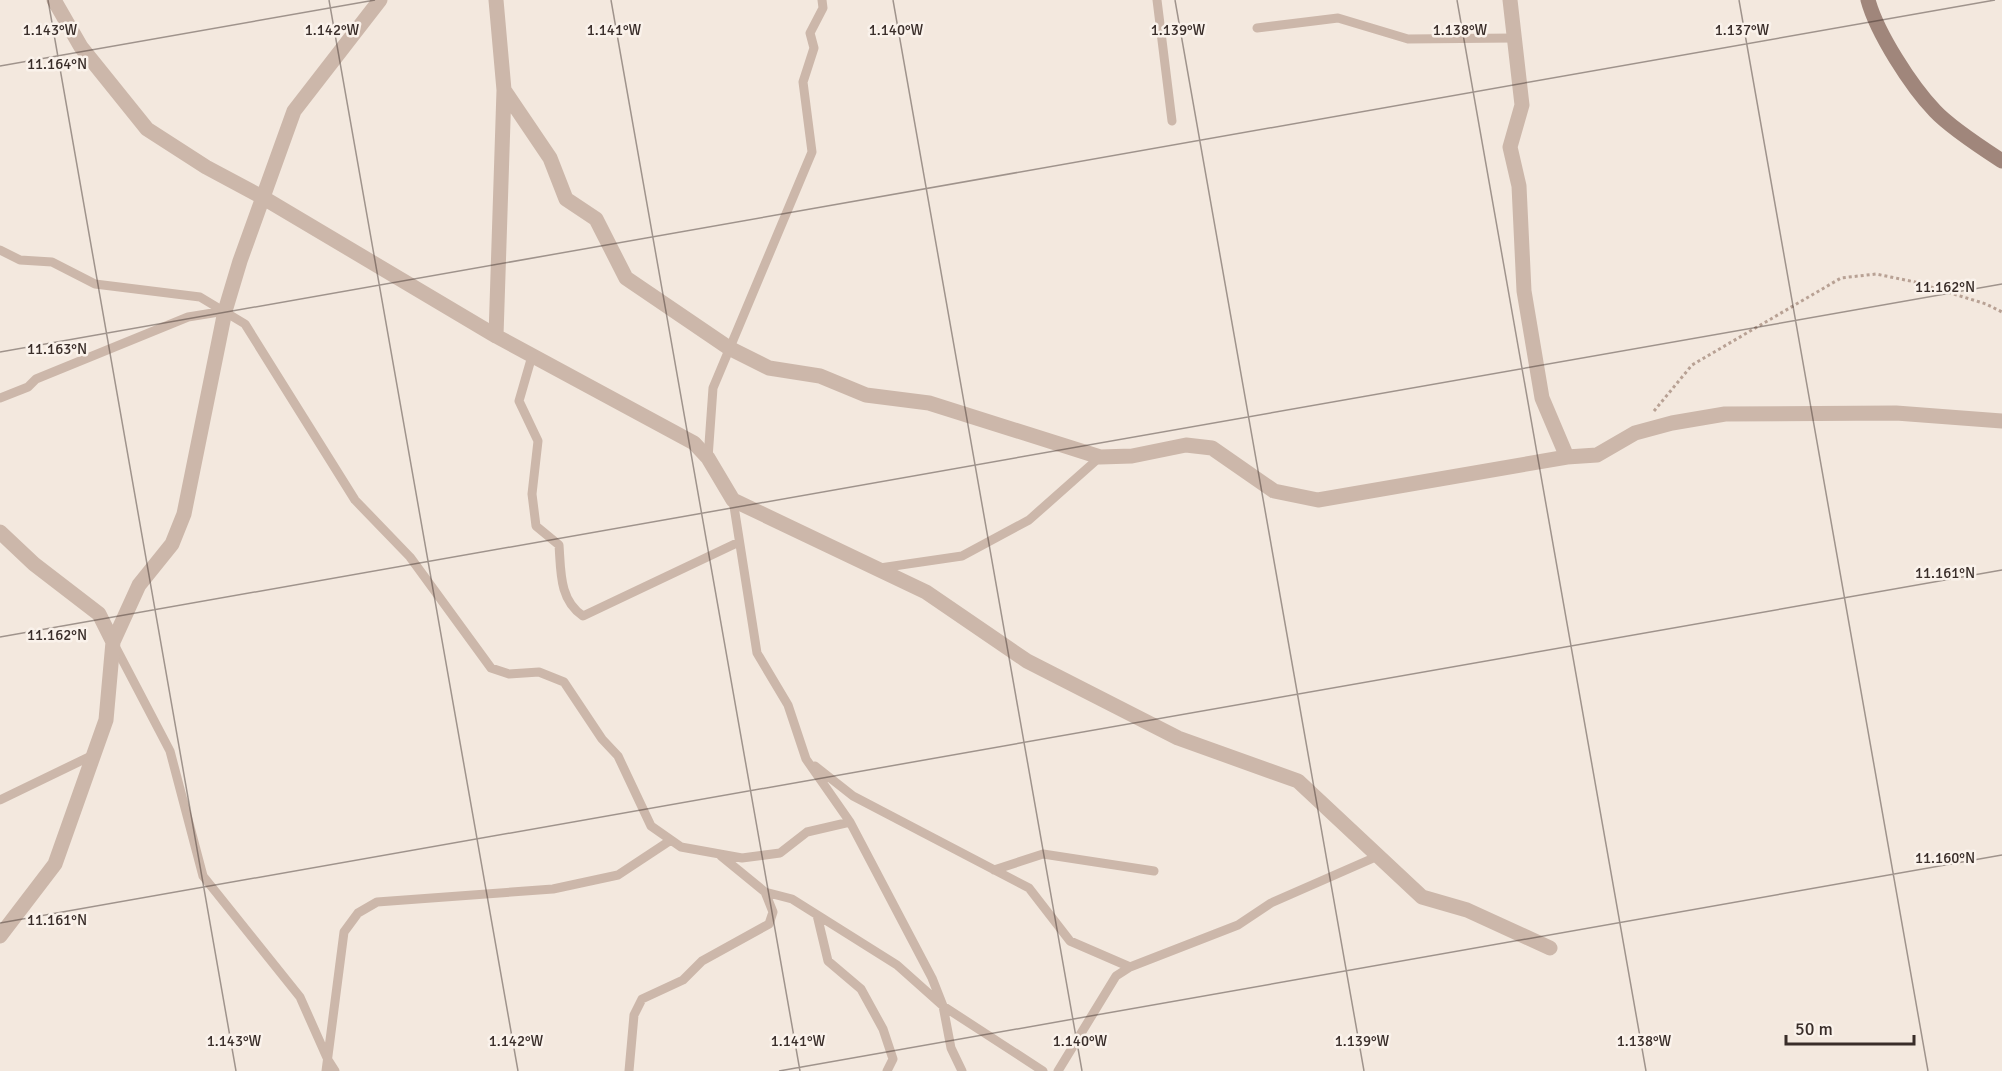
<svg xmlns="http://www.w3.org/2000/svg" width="2002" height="1071" font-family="Signika,sans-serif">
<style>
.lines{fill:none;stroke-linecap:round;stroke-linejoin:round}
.path{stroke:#b8a194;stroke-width:3;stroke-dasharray:3 3;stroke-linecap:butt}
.lane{stroke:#ccb7aa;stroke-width:9}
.street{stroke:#ccb7aa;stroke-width:15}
.secondary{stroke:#a0867b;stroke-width:15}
.ticks{fill:none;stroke:#392d29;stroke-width:1.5;stroke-opacity:0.45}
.ticks-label{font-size:15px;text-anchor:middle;fill:#392d29;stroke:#faf2eb;stroke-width:5;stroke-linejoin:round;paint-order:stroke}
</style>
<rect width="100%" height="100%" fill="#f3e8de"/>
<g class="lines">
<!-- path -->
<path class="path" d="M1654 411 1692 365 1841 278 1876 274 1915 282 1986 304 2002 312"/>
<!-- lane -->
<path class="lane" d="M1157 0 1172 121
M1257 28 1338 18 1408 39 1514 38
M0 250 20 260 52 262 95 284 200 297 245 324 355 500 410 557 491 668 509 674 539 672 564 682 602 739 618 756 651 826 681 847 742 858 780 853 807 832 850 822
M532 356 519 401 538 441 532 494 536 526 559 545C561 571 559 600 583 616L739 542
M0 398 28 387 36 379 188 317 225 311
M708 458 713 388 812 152 803 82 814 48 810 33 823 8 822 0
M733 500 757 653 788 705 806 759 850 822 932 978 943 1006 951 1048 962 1071
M880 568 962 556 1029 520 1100 457
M114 644 170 751 203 876 300 997 328 1060 335 1071
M815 766 853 796 1029 888 1070 941 1130 967
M0 800 93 755
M721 856 765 892 792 899 897 965 943 1006 1043 1071
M994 870 1043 854 1154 871
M817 915 828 961 861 989 883 1029 893 1059 887 1071
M326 1071 344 932 358 913 377 902 553 889 618 875 671 840
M629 1071 634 1015 642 999 683 980 702 961 769 924 773 912 765 892
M1058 1071 1116 976 1130 967 1238 925 1271 903 1378 856"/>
<!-- street -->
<path class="street" d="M54 0 81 47 147 129 206 167 262 197 496 336 694 443 708 458 733 500 926 592 1027 661 1178 738 1298 781 1422 897 1467 910 1550 948
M1510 0 1522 105 1510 147 1519 186 1524 291 1542 398 1567 457
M504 90 550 158 566 199 596 219 626 278 729 348 769 368 820 376 866 395 929 403 1100 457 1132 456 1186 445 1212 448 1274 491 1318 500 1567 457 1597 455 1635 433 1672 423 1725 414 1896 413 2002 421
M496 336 504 90 496 0
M0 532 34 564 99 614 113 642
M0 936 55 864 106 720 113 642 139 585 172 544 184 514 225 311 240 261 294 111 380 0"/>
<!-- secondary -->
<path class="secondary" d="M1868 0C1877 33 1911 86 1935 111 1951 128 1982 148 2002 161"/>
</g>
<!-- ticks -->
<path class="ticks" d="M48 0 236 1071M329 0 518 1071M611 0 800 1071M893 0 1082 1071M1175 0 1364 1071M1457 0 1646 1071M1739 0 1928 1071M0 66 375 0M0 352 1995 0M0 637 2002 284M0 923 2002 570M779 1071 2002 855"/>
<g class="ticks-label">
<text x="50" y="35">1.143°W</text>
<text x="332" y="35">1.142°W</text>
<text x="614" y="35">1.141°W</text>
<text x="896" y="35">1.140°W</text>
<text x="1178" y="35">1.139°W</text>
<text x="1460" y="35">1.138°W</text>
<text x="1742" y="35">1.137°W</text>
<text x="57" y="69">11.164°N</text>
<text x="1945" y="292">11.162°N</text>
<text x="57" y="354">11.163°N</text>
<text x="1945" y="578">11.161°N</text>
<text x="57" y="640">11.162°N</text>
<text x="1945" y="863">11.160°N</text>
<text x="57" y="925">11.161°N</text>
<text x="234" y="1046">1.143°W</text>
<text x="516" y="1046">1.142°W</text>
<text x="798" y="1046">1.141°W</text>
<text x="1080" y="1046">1.140°W</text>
<text x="1362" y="1046">1.139°W</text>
<text x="1644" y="1046">1.138°W</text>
</g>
<!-- scale -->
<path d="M1786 1035v9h128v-9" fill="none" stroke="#392d29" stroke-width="3"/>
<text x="1795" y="1035" font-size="18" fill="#392d29" stroke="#faf2eb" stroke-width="4.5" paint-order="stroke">50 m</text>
</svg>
